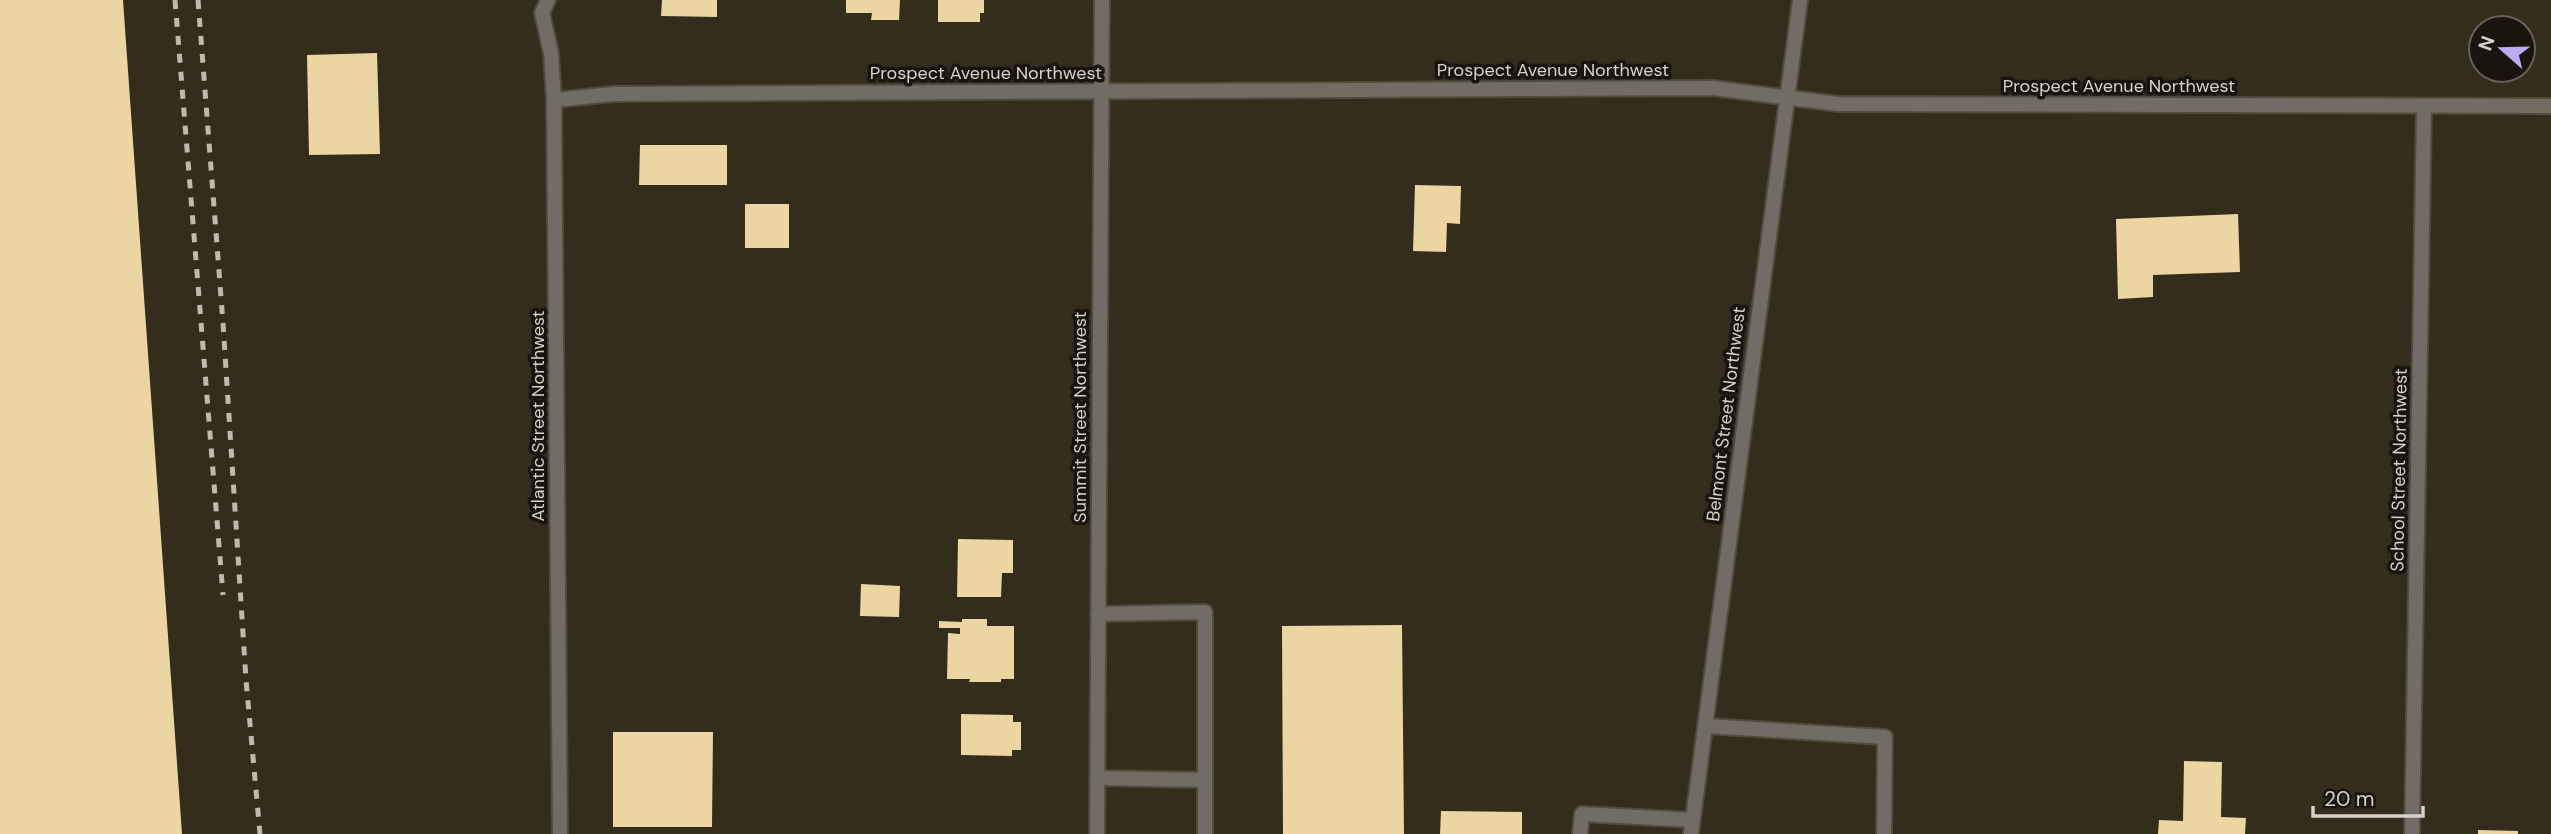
<svg xmlns="http://www.w3.org/2000/svg" width="2551" height="834" font-family="'DM Sans',sans-serif">
<style>
.building{fill:#ebd5a2}
.lines{fill:none;stroke-linecap:round;stroke-linejoin:round}
.service-casing{stroke:#514b3b;stroke-width:18}
.minor-casing{stroke:#514b3b;stroke-width:18}
.service{stroke:#706d65;stroke-width:14}
.minor{stroke:#706d65;stroke-width:14}
.rail{stroke:#bfb9ae;stroke-width:5;stroke-dasharray:9 9;stroke-linecap:butt}
.labels{text-anchor:middle;dominant-baseline:central;stroke-width:7;stroke-linejoin:round;paint-order:stroke}
.street-label{font-size:18px;fill:#d7d2c8;stroke:#18150e}
</style>
<rect width="100%" height="100%" fill="#342d1c"/>
<!-- building -->
<path class="building" d="M0 0H123L182 834H0Z
M662 0H717V17L661 16Z
M846 0H900L899 20H871L872 13H846Z
M938 0H984V13H980V22H938Z
M377 53 380 154 309 155 307 55Z
M640 145H727V185H639Z
M1415 185 1461 186 1460 224 1447 223 1446 252 1413 251Z
M745 204H789V248H745Z
M2238 214 2240 272 2153 275V297L2118 299 2116 219Z
M958 539 1013 540V573H1002L1001 597H957Z
M861 584 900 586 899 617 860 616Z
M962 619H987V626H1014V679H1001V682H969L970 679H947L948 633 960 634V628H939V621L962 622Z
M1402 625 1404 834H1283L1282 626Z
M961 714 1013 715V722H1021V750H1012V756L961 755Z
M613 732H713L712 827H613Z
M2184 761 2222 762 2221 817 2246 818 2245 834H2158L2159 820 2183 821Z
M1441 811 1522 812V834H1440Z
M2478 830 2518 831V834H2478Z"/>
<g class="lines">
<defs>
<path id="service" d="M1098 614 1205 612V834
M1705 726 1885 737 1884 834
M1097 778 1205 780
M1580 834 1582 814 1693 820"/>
<path id="minor" d="M548 0 542 13 551 53 554 100 560 834
M554 100 614 94 1713 88 1838 104 2551 106
M1097 834 1102 0
M1691 834 1800 0
M2412 834 2424 106"/>
</defs>
<!-- service casing -->
<use href="#service" class="service-casing"/>
<!-- minor casing -->
<use href="#minor" class="minor-casing"/>
<!-- service -->
<use href="#service" class="service"/>
<!-- minor -->
<use href="#minor" class="minor"/>
<!-- rail -->
<path class="rail" d="M175 0 223 595
M198 0 223 323 246 680 260 834"/>
</g>
<g class="labels">
<!-- street labels -->
<g class="street-label">
<text x="1553" y="70">Prospect Avenue Northwest</text>
<text x="986" y="73">Prospect Avenue Northwest</text>
<text x="2119" y="86">Prospect Avenue Northwest</text>
<text transform="translate(1726 414) rotate(-83)">Belmont Street Northwest</text>
<text transform="translate(538 416) rotate(-90)">Atlantic Street Northwest</text>
<text transform="translate(1080 417) rotate(-90)">Summit Street Northwest</text>
<text transform="translate(2399 470) rotate(-89)">School Street Northwest</text>
</g>
</g>
<!-- north arrow -->
<g transform="translate(2502 49) rotate(290)"><circle r="33" fill="#18150e" stroke="#646158" stroke-width="2"/>
<path d="M0-5L12 26L0 18L-12 26Z" fill="#bea9f4"/>
<text y="-10" font-size="19" font-weight="bold" text-anchor="middle" fill="#d7d2c8">N</text>
</g>
<!-- scale -->
<path d="M2313 806v10h110v-10" fill="none" stroke="#d7d2c8" stroke-width="3.5"/>
<text x="2324" y="806" font-size="21" fill="#d7d2c8" stroke="#18150e" stroke-width="5" paint-order="stroke">20 m</text>
</svg>
